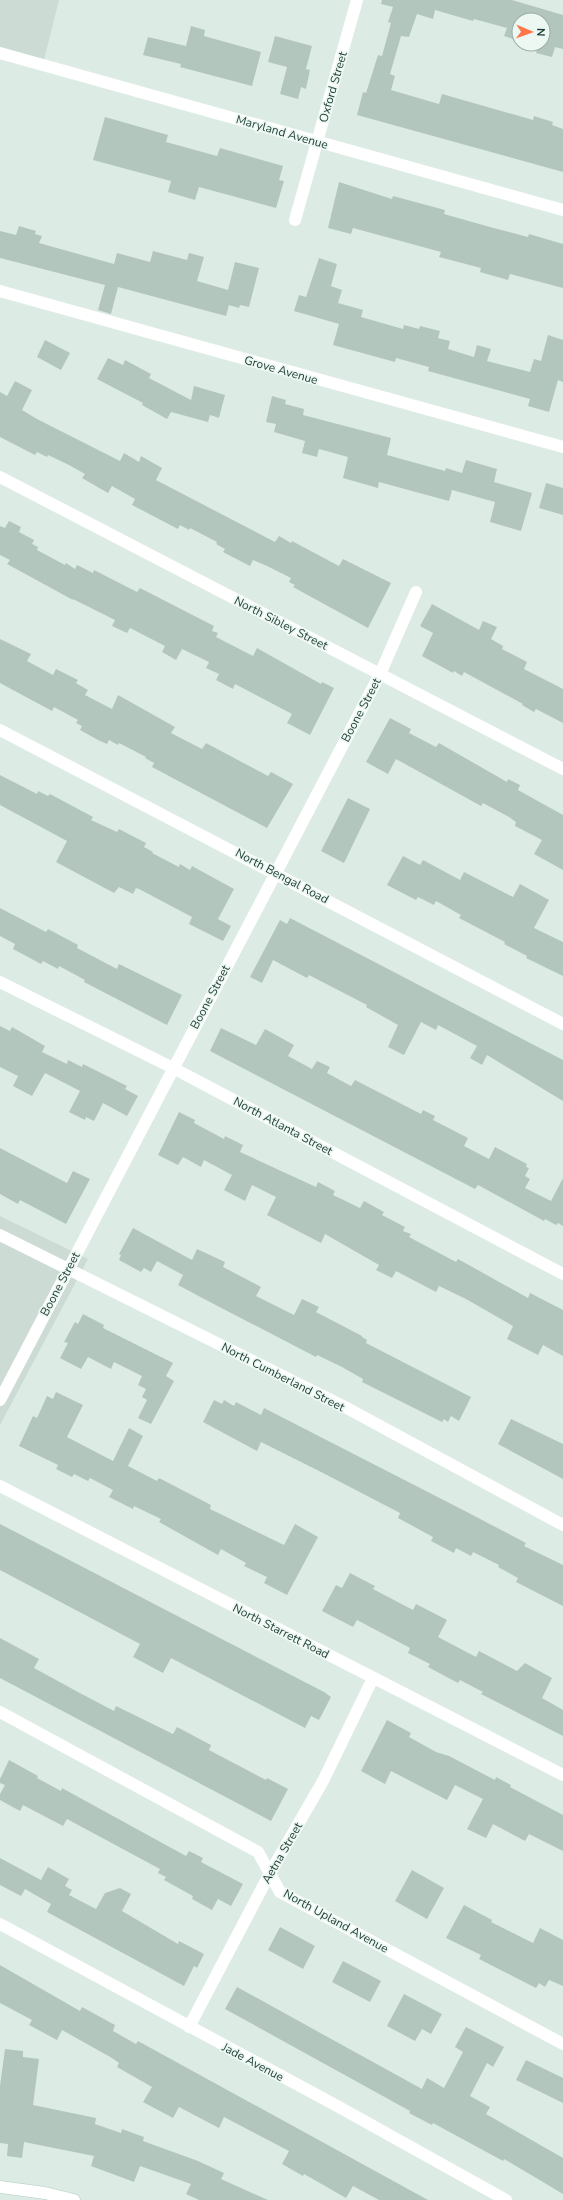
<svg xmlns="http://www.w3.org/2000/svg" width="563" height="2200" font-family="'Nunito Sans',sans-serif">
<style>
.built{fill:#ccdbd4}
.building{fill:#b3c6be}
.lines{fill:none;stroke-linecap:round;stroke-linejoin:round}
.secondary-casing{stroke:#afccc2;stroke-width:13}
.street{stroke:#fff;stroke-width:12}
.secondary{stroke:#fff;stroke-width:12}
.labels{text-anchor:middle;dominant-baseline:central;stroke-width:3.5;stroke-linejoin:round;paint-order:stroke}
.street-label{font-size:12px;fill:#1d3d35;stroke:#eef8f3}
</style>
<rect width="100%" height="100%" fill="#ddebe5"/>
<!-- built -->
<path class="built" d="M0 0H59L42 68 0 56Z
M0 1216 88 1259 0 1425Z"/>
<!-- building -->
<path class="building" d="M382 0H512L563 15V49L555 47 552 57 536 53 538 46 529 44H543V20H519V41L504 36 507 28 474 19 473 21 435 10 433 19 417 14 409 37 401 36 390 74 395 76 391 90 439 104 442 94 533 120 534 116 553 122 552 125 563 129V172L357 115 363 92 366 93 378 55 382 56 391 23 388 22 393 7 381 4Z
M191 26 205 30 204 36 261 52 252 86 180 67 181 64 143 55 148 37 186 46Z
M275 36 312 46 306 69 310 70 306 89 301 87 298 99 280 94 287 67 268 62Z
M105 117 168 135 166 142 217 156 220 148 283 166 279 180 284 181 276 208 199 187 195 200 168 192 171 181 93 160Z
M339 182 392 199 393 196 445 210 444 214 490 227 528 237 529 234 563 244V288L510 274 508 280 480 272 481 268 439 257 441 252 353 228 351 234 328 228Z
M19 226 36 231 35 234 42 236 39 243 114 264 117 253 150 262 153 251 187 260 189 253 204 257 197 281 228 290 235 262 259 268 249 307 240 305 239 308 229 305 226 316 118 287 111 314 98 310 105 285 0 258V231L16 235Z
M319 258 337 264 331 286 342 290 338 303 363 310 361 317 403 329 404 325 419 329 420 326 440 331 438 338 450 341 448 349 474 357 477 345 491 349 487 361 530 372 534 359 541 361 548 335 563 340V382L558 380 549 412 528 406 530 399 428 371 429 367 396 358 395 362 333 345 339 324 294 311 299 295 306 297Z
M45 340 70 353 61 370 37 357Z
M108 358 123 365 125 360 151 374 149 378 191 400 194 386 225 395 219 418 210 415 208 422 171 412 167 419 142 405 143 403 97 379Z
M15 381 32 390 22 410 37 419 120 461 124 453 139 462 141 456 162 468 156 480 275 542 279 536 291 543 292 541 339 566 343 559 391 583 368 628 293 587 295 585 289 582 291 578 267 566 253 560 250 566 223 552 225 549 216 544 217 542 190 528 189 530 180 525 178 529 132 505 135 499 112 486 108 493 82 478 85 474 69 465 48 455 47 457 37 452 35 455 0 437V392L7 396Z
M272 396 286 400 285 404 304 409 303 415 391 438 387 455 445 471 446 468 462 473 466 460 497 469 494 482 532 493 521 531 490 522 495 502 452 490 449 501 379 482 378 488 343 478 348 457 319 449 317 457 302 453 305 441 274 432 276 424 266 422Z
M546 483 563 488V515L539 508Z
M9 521 21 527 19 532 34 540 32 544 38 547 37 550 65 565 66 563 75 569 77 565 93 573 94 570 137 592 140 588 214 626 212 631 218 633 216 637 253 656 257 648 321 684 322 682 334 688 310 735 287 723 292 714 235 684 233 689 216 680 219 674 206 668 209 662 182 649 176 660 162 652 165 646 130 628 127 633 112 626 115 620 73 599V600L7 564 10 560 0 555V526L5 528Z
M432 604 479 630 483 621 497 627 491 639 503 646 502 649 527 662 524 669 563 689V723L536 709 534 712 522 705 523 704 464 672 462 676 454 671 453 673 422 656 433 633 420 626Z
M0 639 31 654 27 661 53 675 56 669 78 680 76 683 88 690 85 695 112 709 118 695 175 727 171 733 202 749 206 743 268 776 271 772 293 784 267 828 152 767 154 763 145 758 146 757 119 743 118 745 109 740 107 744 98 740 80 730 82 726 76 723 78 720 54 707 52 711 0 683Z
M390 718 411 729 409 733 436 747 439 743 507 782 508 779 520 785 518 790 563 815V870L534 854 542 840 515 826 516 822 509 817 483 803 481 806 396 759 388 774 366 762Z
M0 775 37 794 38 791 48 796 50 794 93 817 91 820 117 832 119 829 146 843 144 847 153 852 152 853 179 867 180 864 190 870 192 866 234 889 218 919 231 926 223 941 189 924 192 917 139 889 136 888 133 894 119 887 114 893 56 862 67 841 0 805Z
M348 798 370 809 344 863 321 851Z
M403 856 420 865 423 860 460 880 464 872 513 897 520 884 549 900 534 928 563 942V976L526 958 527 956 504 944 505 942 459 918 461 915 436 901 434 905 418 897 416 900 387 885Z
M0 908 46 932 48 929 78 945 77 948 117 969 119 964 182 995 167 1025 84 982 85 980 59 966 58 969 43 961 41 964 13 949 15 944 0 936Z
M290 918 563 1060V1101L487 1055 482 1065 470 1058 477 1046 438 1025 436 1030 421 1022 404 1055 388 1047 398 1025 366 1007 367 1005 309 975 307 978 273 960 262 983 250 977 280 920 287 924Z
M0 1026 10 1031 12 1027 26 1035 45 1046 42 1052 67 1064 68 1060 82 1067 83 1064 127 1086 125 1089 138 1096 127 1116 103 1103 94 1121 86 1117 85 1120 69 1112 80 1091 45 1073 32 1096 13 1086 18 1076 0 1067Z
M221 1028 256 1045 265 1029 294 1045 288 1056 312 1069 317 1061 330 1067 327 1073 351 1086 355 1080 421 1114 423 1110 435 1116 433 1120 468 1138 464 1146 489 1159 495 1147 527 1164 526 1167 529 1168 525 1176 530 1179 525 1188 551 1201 563 1178V1226L558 1223 556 1225 545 1219 544 1221 478 1185 475 1189 210 1051Z
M179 1112 195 1120 194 1123 224 1139 225 1136 243 1145 240 1152 316 1187 318 1182 335 1191 333 1195 360 1208 364 1201 384 1212 382 1215 405 1227 403 1231 411 1234 409 1237 456 1262 458 1259 528 1298 530 1293 563 1310V1356L543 1345 538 1355 507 1339 513 1326 466 1299 439 1286 436 1292 396 1271 392 1278 376 1270 379 1265 325 1234 321 1243 267 1215 276 1197 252 1185 245 1201 224 1190 232 1175 204 1160 201 1167 183 1157 178 1165 158 1155Z
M0 1148 67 1183 73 1171 90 1179 66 1224 20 1200 18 1204 0 1194Z
M133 1228 192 1260 197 1249 225 1262 223 1267 261 1287 256 1296 294 1315 302 1299 319 1307 316 1312 362 1336V1337L367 1340 366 1343 471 1397 459 1421 451 1416 448 1422 444 1419 442 1422 362 1382 363 1379 342 1367 317 1355 316 1357 208 1301 178 1285 183 1275 157 1261 151 1272 144 1268 141 1272 119 1260 121 1255 119 1254Z
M83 1314 104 1325 103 1328 173 1363 166 1376 174 1381 151 1424 138 1418 147 1400 142 1397 146 1389 138 1385 142 1376 114 1362 111 1369 88 1357 81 1369 60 1358 68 1343 64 1342 75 1322 78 1324Z
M56 1392 83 1405 67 1437 113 1461 129 1428 143 1436 128 1466 157 1481 159 1478 211 1505 210 1509 284 1545 295 1524 318 1537 287 1595 264 1583 267 1577 244 1566 246 1563 221 1549 218 1555 159 1522 161 1519 134 1506 133 1509 109 1497 113 1490 90 1478 88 1481 74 1474 72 1477 56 1469 58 1465 19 1446 33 1416 37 1418 47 1396 53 1399Z
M214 1400 222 1404 224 1400 234 1406 236 1402 261 1415 264 1408 463 1510 526 1543 524 1546 563 1565V1606L516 1582 518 1578 498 1567 499 1565 473 1552 471 1556 456 1548 454 1553 431 1541 433 1537 398 1518 400 1513 323 1473 261 1442 257 1451 203 1422Z
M511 1419 563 1444V1479L498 1444Z
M0 1524 324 1692 331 1697 319 1720 311 1716 305 1728 171 1658 163 1673 133 1657 140 1644 0 1570Z
M350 1573 375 1586 373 1589 413 1610 416 1604 447 1620 438 1637 476 1657 479 1651 517 1671 525 1663 552 1678 542 1698 563 1710V1736L481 1694 483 1692 460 1680 458 1683 428 1667 430 1664 408 1653 410 1648 357 1620 353 1627 322 1611 336 1585 342 1588Z
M0 1638 39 1659 34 1668 78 1692 114 1711 116 1706 173 1734 177 1727 211 1745 209 1750 266 1780 267 1778 288 1789 271 1821 0 1678Z
M387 1720 411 1733 409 1737 436 1752 449 1756 495 1780 496 1777 511 1785 510 1787 563 1815V1851L529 1834 525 1841 493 1824 486 1838 467 1829 483 1799 455 1785 447 1800 391 1771 385 1784 361 1771Z
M9 1760 38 1776 37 1778 61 1791 62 1788 186 1856 189 1851 203 1858 201 1862 243 1884 231 1906 218 1899 212 1910 192 1899 193 1896 164 1880 166 1877 158 1873 160 1869 67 1819 63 1826 23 1805 20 1811 0 1800V1794L5 1785 0 1783V1779Z
M0 1858 41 1880 48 1867 69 1879 65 1886 72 1890 69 1895 96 1909 105 1893 120 1888 131 1894 122 1911 178 1944 179 1941 204 1954 197 1968 194 1966 184 1986 47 1912 51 1904 25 1889 21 1896 0 1885Z
M412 1870 444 1888 427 1919 395 1901Z
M464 1905 492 1920 491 1922 533 1943 540 1928 563 1940V1986L549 1980 545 1987 539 1983 536 1988 479 1959 481 1955 446 1938Z
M280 1927 315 1946 303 1969 268 1950Z
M343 1961 381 1981 370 2002 332 1982Z
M0 1965 80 2011 82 2007 115 2025 113 2031 136 2044 138 2041 428 2200H379L353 2186 346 2198 304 2174 303 2176 282 2164 289 2151 224 2117 219 2128 179 2107 173 2118 143 2102 152 2087 117 2067 119 2063 112 2058 62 2030 57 2040 29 2025 32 2020 0 2003Z
M237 1987 422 2089 427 2078 444 2088 463 2052 455 2047 466 2027 504 2047 493 2067 487 2063 470 2096 490 2107 486 2114 563 2158V2194L504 2159 503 2161 433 2123 432 2125 409 2113 410 2111 225 2009Z
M404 1994 442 2014 431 2034 422 2029 415 2041 387 2026Z
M5 2049 23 2051V2057L39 2059 33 2105 96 2118 95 2124 121 2133 122 2129 144 2137 143 2141 198 2161 224 2173 221 2179 268 2200H199L186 2194 191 2184 140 2166 134 2182 91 2166 94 2156 24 2142 22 2158 7 2156 8 2144 0 2143V2086Z
M526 2060 563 2078V2103L516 2080Z"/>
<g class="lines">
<defs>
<path id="secondary" d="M0 2187 45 2193 74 2200"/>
</defs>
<!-- secondary casing -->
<use href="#secondary" class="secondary-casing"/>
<!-- street -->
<path class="street" d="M0 53 563 210
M295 220 357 0
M0 291 563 447
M0 477 563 769
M0 730 563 1024
M0 982 173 1068 563 1274
M0 1235 345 1407 563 1525
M0 1400 380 674 416 592
M0 1486 563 1775
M0 1712 258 1852 280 1892 563 2044
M0 1924 339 2107 506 2200
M189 2027 270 1873 323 1781 373 1678"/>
<!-- secondary -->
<use href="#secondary" class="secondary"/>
</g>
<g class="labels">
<!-- street labels -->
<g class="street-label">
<text transform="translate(333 87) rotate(-74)">Oxford Street</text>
<text transform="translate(282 132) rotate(16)">Maryland Avenue</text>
<text transform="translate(281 370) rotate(16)">Grove Avenue</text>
<text transform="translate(281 623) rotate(27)">North Sibley Street</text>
<text transform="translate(361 710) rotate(-62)">Boone Street</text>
<text transform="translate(282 876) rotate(28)">North Bengal Road</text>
<text transform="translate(210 997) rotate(-62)">Boone Street</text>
<text transform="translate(283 1126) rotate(28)">North Atlanta Street</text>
<text transform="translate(60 1284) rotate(-62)">Boone Street</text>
<text transform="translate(283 1377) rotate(27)">North Cumberland Street</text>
<text transform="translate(281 1631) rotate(27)">North Starrett Road</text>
<text transform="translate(282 1853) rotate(-60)">Aetna Street</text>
<text transform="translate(336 1921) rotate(29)">North Upland Avenue</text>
<text transform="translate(253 2062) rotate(28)">Jade Avenue</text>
</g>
</g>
<!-- north arrow -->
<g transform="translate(531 32) rotate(92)"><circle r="19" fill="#eef8f3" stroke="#9aada7"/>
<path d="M0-3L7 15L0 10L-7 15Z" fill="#ff7748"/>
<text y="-6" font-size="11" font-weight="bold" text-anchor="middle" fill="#1d3d35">N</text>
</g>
</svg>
